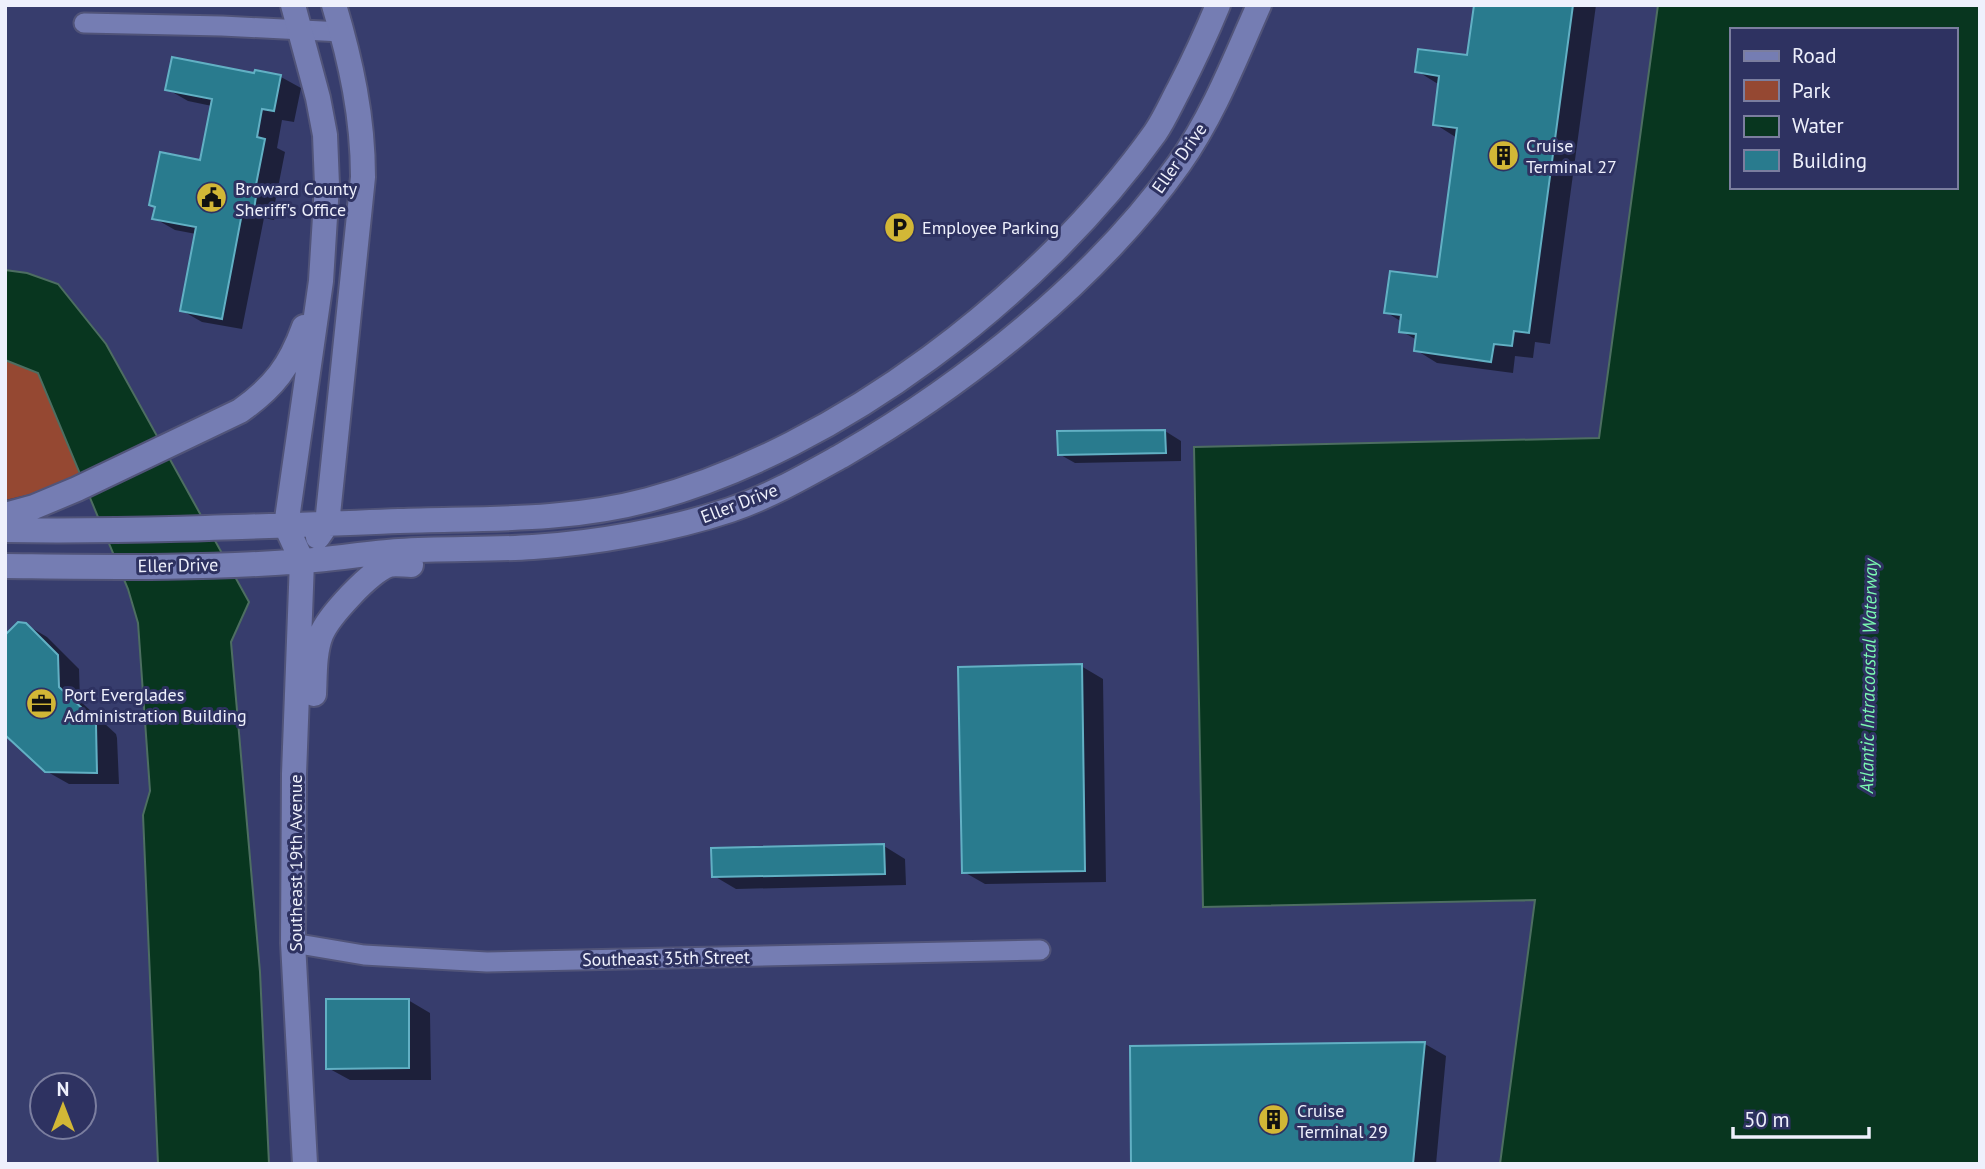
<svg xmlns="http://www.w3.org/2000/svg" width="1985" height="1169" font-family="'PT Sans',sans-serif">
<style>
.green{fill:#954832}
.water{fill:#08361f;stroke:#4d6e61;stroke-width:2;fill-rule:evenodd}
.shadow{fill:#0007}
.building{fill:#297b8e;stroke:#62b0c4;stroke-width:2}
.lines{fill:none;stroke-linecap:round;stroke-linejoin:round}
.minor-casing{stroke:#515479;stroke-width:23}
.tertiary-casing{stroke:#515479;stroke-width:28}
.minor{stroke:#757db3;stroke-width:19}
.tertiary{stroke:#757db3;stroke-width:24}
.labels{text-anchor:middle;dominant-baseline:central;stroke-width:6;stroke-linejoin:round;paint-order:stroke}
.poi-label{font-size:18px;fill:#eef0fc;stroke:#2e3261;text-anchor:start}
.street-label{font-size:18px;fill:#eef0fc;stroke:#2e3261}
.water-label{font-size:19px;font-style:italic;fill:#7bf9b2;stroke:#2e3261}
</style>
<rect width="100%" height="100%" fill="#373d6d"/>
<!-- green -->
<path class="green" d="M5 360 38 373 81 474 39 492 5 500Z"/>
<!-- water -->
<path class="water" d="M1658 5H1980V1164H1500L1535 900 1203 907 1194 447 1599 438ZM1731 30H1955V187H1731Z
M5 270 27 273 58 284 106 344 249 602 231 642 260 972 269 1164H158L143 815 150 791 138 623 128 589 38 373 5 360Z"/>
<!-- shadow -->
<path class="shadow" d="M1476 5H1596L1550 344 1535 342 1533 358 1515 356 1513 373 1437 363 1416 350 1417 340 1401 331 1402 322 1386 312 1438 279 1457 138 1435 124 1438 84 1417 71 1469 57Z
M255 75 281 77 301 88 294 122 282 120 277 148 285 152 274 208 276 209 274 220 264 218 242 329 202 322 181 310 196 234 175 230 154 218 201 162 212 106 188 101 167 89Z
M1165 431 1181 441V461L1075 463 1059 454Z
M25 624 47 637 79 669 80 701 116 734 117 738 119 784H69L46 771Z
M1081 666 1103 679 1106 882 985 884 964 872Z
M884 846 905 859 906 885 736 889 714 876Z
M408 1000 430 1013 431 1080H350L328 1068Z
M1425 1044 1446 1056 1436 1164H1133Z"/>
<!-- building -->
<path class="building" d="M1474 5H1573L1529 333 1514 331 1512 346 1494 344 1491 362 1414 351 1416 334 1399 332 1401 315 1384 313 1390 271 1437 277 1457 128 1433 125 1439 76 1415 72 1418 49 1467 55Z
M172 57 254 73 255 70 281 75 274 111 262 109 257 137 265 139 254 195 256 196 254 210 243 208 222 319 180 311 196 227 152 219 155 207 149 205 160 152 200 160 212 99 165 90Z
M1165 430 1166 453 1058 455 1057 431Z
M18 622 26 623 58 655 59 687 94 719 96 725 97 773 45 772 5 735V635Z
M1082 664 1085 871 962 873 958 667Z
M884 844 885 874 712 877 711 848Z
M326 999H409V1068L326 1069Z
M1425 1042 1413 1164H1131L1130 1046Z"/>
<g class="lines">
<defs>
<path id="minor" d="M84 23 222 26 342 32
M293 943 364 955 487 962 1040 950"/>
<path id="tertiary" d="M293 5 318 98 325 135 327 185 321 281 286 526 302 561 294 774 293 943 305 1164
M5 515 34 507 77 489 240 411C274 387 290 366 304 327
M5 530C136 532 268 526 399 521 482 518 566 522 648 500 839 449 1041 293 1155 133 1164 120 1171 104 1179 89 1193 62 1206 34 1218 5
M318 537 327 524 363 177C363 117 351 62 334 5
M5 566C104 567 204 569 303 561 335 559 367 553 399 551 443 548 488 550 533 547 595 543 670 530 730 510 769 497 807 475 843 455 965 384 1097 280 1179 164 1213 116 1235 59 1259 5
M314 694C315 675 314 653 321 635 328 617 371 570 389 565 395 563 405 565 411 565"/>
</defs>
<!-- minor casing -->
<use href="#minor" class="minor-casing"/>
<!-- tertiary casing -->
<use href="#tertiary" class="tertiary-casing"/>
<!-- minor -->
<use href="#minor" class="minor"/>
<!-- tertiary -->
<use href="#tertiary" class="tertiary"/>
</g>
<!-- icons -->
<defs>
<symbol id="building-disc" viewBox="-11 -11 22 22"><circle r="9.5" fill="#d2b736" stroke="#2e3261"/><path d="M-4-6H4V6H1V3H-1V6H-4ZM-2.5-4.3h1.7v1.8h-1.7ZM.8-4.3h1.7v1.8H.8ZM-2.5-1h1.7V.8h-1.7ZM.8-1h1.7V.8H.8Z" fill="#111"/></symbol>
<symbol id="civic-disc" viewBox="-11 -11 22 22"><circle r="9.5" fill="#d2b736" stroke="#2e3261"/><path d="M-.6-6.5H3V-4.5H.6V-3L4-1V1h2V6H-6V1h2V-1L-.6-3ZM-1.2 2.5V6h2.4V2.5Z" fill="#111"/></symbol>
<symbol id="parking-disc" viewBox="-11 -11 22 22"><circle r="9.5" fill="#d2b736" stroke="#2e3261"/><path d="M-3.5-5.5H1a3.5 3.5 0 0 1 0 7H-1V5.5H-3.5ZM-1-3.4V-.6H.8a1.4 1.4 0 0 0 0-2.8Z" fill="#111"/></symbol>
<symbol id="office-disc" viewBox="-11 -11 22 22"><circle r="9.5" fill="#d2b736" stroke="#2e3261"/><path d="M-6-3h4V-5.5h4V-3h4V5H-6ZM-1-4.5V-3h2v-1.5ZM-6 0V1H6V0Z" fill="#111"/></symbol>
</defs>
<g fill-rule="evenodd">
<use href="#building-disc" x="1486" y="138" width="35" height="35"/>
<use href="#civic-disc" x="194" y="180" width="35" height="35"/>
<use href="#parking-disc" x="882" y="210" width="35" height="35"/>
<use href="#office-disc" x="24" y="686" width="35" height="35"/>
<use href="#building-disc" x="1256" y="1102" width="35" height="35"/>
</g>
<g class="labels">
<!-- poi labels -->
<g class="poi-label">
<text x="1526" y="145">Cruise<tspan x="1526" dy="21">Terminal 27</tspan></text>
<text x="235" y="188">Broward County<tspan x="235" dy="21">Sheriff's Office</tspan></text>
<text x="922" y="227">Employee Parking</text>
<text x="64" y="694">Port Everglades<tspan x="64" dy="21">Administration Building</tspan></text>
<text x="1297" y="1110">Cruise<tspan x="1297" dy="21">Terminal 29</tspan></text>
</g>
<!-- street labels -->
<g class="street-label">
<text transform="translate(1179 158) rotate(-55)">Eller Drive</text>
<text transform="translate(739 503) rotate(-21)">Eller Drive</text>
<text transform="translate(178 565) rotate(-1)">Eller Drive</text>
<text transform="translate(295 863) rotate(-90)">Southeast 19th Avenue</text>
<text transform="translate(666 958) rotate(-1)">Southeast 35th Street</text>
</g>
<!-- water labels -->
<g class="water-label">
<text transform="translate(1868 676) rotate(-89)">Atlantic Intracoastal Waterway</text>
</g>
</g>
<!-- border -->
<rect width="1985" height="1169" fill="none" stroke="#eef0fc" stroke-width="14"/>
<!-- legend -->
<rect x="1730" y="28" width="228" height="161" fill="#2e3261" stroke="#7b7e9f" stroke-width="2"/>
<rect x="1744" y="51" width="35" height="10" fill="#757db3" stroke="#7b7e9f" stroke-width="2"/>
<text x="1792" y="63" font-size="21" fill="#eef0fc">Road</text>
<rect x="1744" y="80" width="35" height="21" fill="#954832" stroke="#7b7e9f" stroke-width="2"/>
<text x="1792" y="98" font-size="21" fill="#eef0fc">Park</text>
<rect x="1744" y="116" width="35" height="21" fill="#08361f" stroke="#7b7e9f" stroke-width="2"/>
<text x="1792" y="133" font-size="21" fill="#eef0fc">Water</text>
<rect x="1744" y="150" width="35" height="21" fill="#297b8e" stroke="#7b7e9f" stroke-width="2"/>
<text x="1792" y="168" font-size="21" fill="#eef0fc">Building</text>
<!-- north arrow -->
<g transform="translate(63 1106)"><circle r="33" fill="#2e3261" stroke="#7b7e9f" stroke-width="2"/>
<path d="M0-5L12 26L0 18L-12 26Z" fill="#d2b736"/>
<text y="-10" font-size="19" font-weight="bold" text-anchor="middle" fill="#eef0fc">N</text>
</g>
<!-- scale -->
<path d="M1733 1127v10h136v-10" fill="none" stroke="#eef0fc" stroke-width="3.5"/>
<text x="1744" y="1127" font-size="21" fill="#eef0fc" stroke="#2e3261" stroke-width="5" paint-order="stroke">50 m</text>
</svg>
